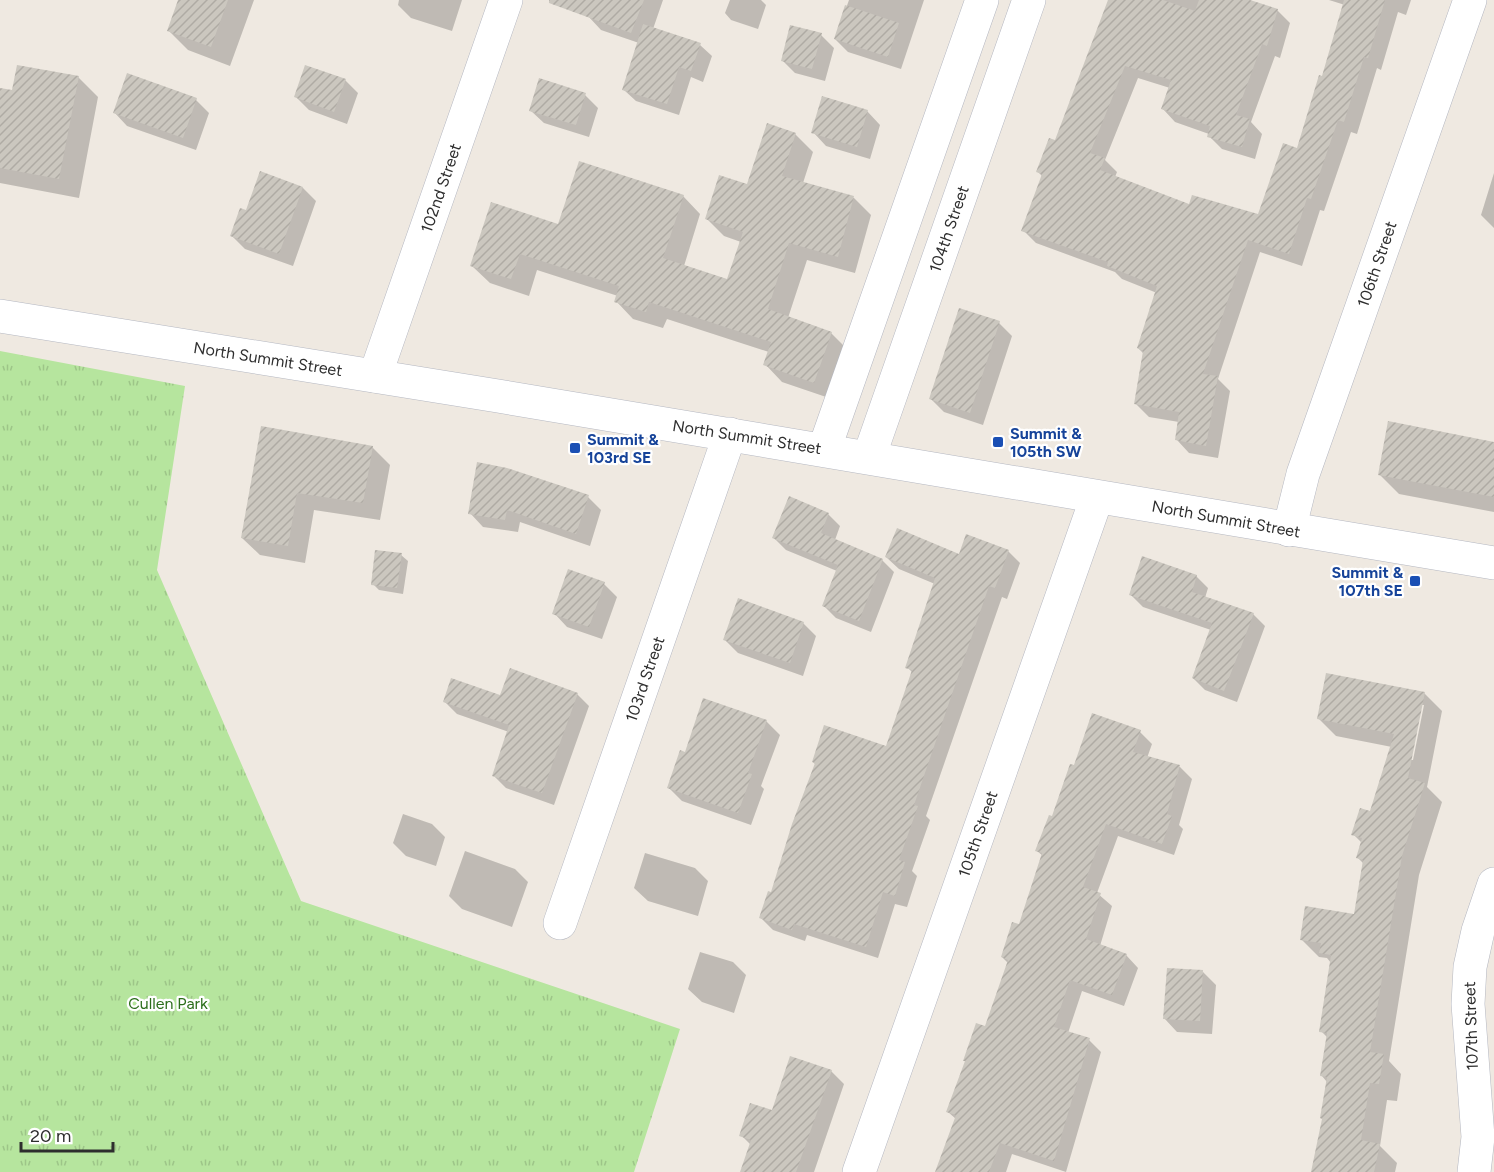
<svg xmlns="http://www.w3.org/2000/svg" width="1494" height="1172" font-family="Figtree,sans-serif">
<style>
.park{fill:url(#park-tufts)}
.shadow{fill:#0003;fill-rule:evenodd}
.building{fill:url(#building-hatch)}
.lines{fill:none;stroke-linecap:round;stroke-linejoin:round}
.minor-casing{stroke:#b4b7c1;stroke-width:34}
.secondary-casing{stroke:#b4b7c1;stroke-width:34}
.minor{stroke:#fff;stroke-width:33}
.secondary{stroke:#fff;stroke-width:33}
.transit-dot{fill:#1a4fb4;stroke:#fff;stroke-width:2}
.labels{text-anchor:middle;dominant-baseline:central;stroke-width:4.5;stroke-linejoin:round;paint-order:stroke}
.street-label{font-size:16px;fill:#2e2e2e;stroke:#fff}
.transit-label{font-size:16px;font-weight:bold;fill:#164399;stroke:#fff;text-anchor:start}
.park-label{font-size:16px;fill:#2c6e1b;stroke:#fff}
</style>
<defs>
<pattern id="park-tufts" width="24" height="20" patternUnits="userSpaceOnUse" patternTransform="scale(1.5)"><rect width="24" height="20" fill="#b6e59e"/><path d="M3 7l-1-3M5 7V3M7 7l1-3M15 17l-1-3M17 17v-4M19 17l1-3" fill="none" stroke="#9dc588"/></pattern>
<pattern id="building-hatch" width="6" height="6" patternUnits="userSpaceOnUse" patternTransform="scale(1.5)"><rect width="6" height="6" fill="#cbc7bf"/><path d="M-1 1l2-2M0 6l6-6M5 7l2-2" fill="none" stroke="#afaba4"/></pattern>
</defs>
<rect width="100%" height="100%" fill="#efe9e1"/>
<!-- park -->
<path class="park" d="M0 351 185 386 157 570 301 901 680 1029 634 1172H0Z"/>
<!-- shadow -->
<path class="shadow" d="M180 0H254L230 66 188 50 169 31Z
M399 0H462L452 31 411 18 398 5Z
M594 0H663L653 29 700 45 712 56 703 82 691 77 679 115 636 101 624 90 639 43 601 30 588 16Z
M730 0H761L766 5 758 29 731 20 725 13Z
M849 0H924L901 69 848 52 835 39Z
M1109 0H1245L1277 10 1290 23 1280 58 1275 56 1251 122 1262 134 1255 159 1222 149 1209 136V134L1175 122 1163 109 1170 88 1138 78 1105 160 1117 172 1115 177 1190 206 1259 216 1298 150 1323 78 1345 5 1329 0H1411L1406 15 1398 12 1381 70 1377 68 1357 134 1351 132 1324 211 1320 210 1302 266 1260 252 1218 379 1230 391 1218 458 1189 453 1177 440 1179 422 1149 417 1136 404 1144 354 1138 348 1157 293 1122 279 1115 272 1036 243 1023 230 1042 176 1038 172 1056 142Z
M821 35 834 48 825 81 795 73 782 60Z
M78 77 98 97 79 198 0 183V90L13 92Z
M345 80 358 93 347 124 309 110 296 97Z
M585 95 598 108 589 137 544 123 530 110Z
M196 100 209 113 196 150 127 126 114 112Z
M867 111 880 125 870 159 826 146 813 132Z
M795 134 813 152 803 183 854 198 871 215 855 273 807 260 788 318 831 333 849 351 832 399 782 382 765 364 769 352 667 319 663 328 633 319 616 301 618 296 537 270 529 296 490 283 472 266 559 225 683 196 700 214 684 266 728 280 741 242 724 236 707 219 748 186Z
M261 173 303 188 316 201 293 266 245 249 232 236 247 212Z
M1494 173V228L1481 215Z
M999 323 1012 336 983 425 944 412 931 399Z
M262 428 372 447 390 465 380 520 314 510 305 563 260 555 242 538Z
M1494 444V512L1399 494 1379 474Z
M588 497 601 510 590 546 520 522 518 532 483 527 470 513Z
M828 514 840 526 835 540 882 560 894 572 871 632 836 618 824 606 837 571 786 550 774 538Z
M1008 551 1020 563 1007 599 1002 597 926 816 930 820 912 871 917 876 907 907 895 904 878 958 807 935 805 941 773 930 761 918 772 894 816 765 813 762 887 748 913 673 907 667 935 584 899 569 886 557 960 556Z
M401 555 408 561 403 594 379 590 373 584Z
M1196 576 1208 588 1205 598 1253 614 1265 626 1237 702 1205 690 1193 678 1211 630 1143 607 1131 595Z
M604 584 617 597 602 639 567 627 554 613Z
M803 623 816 636 803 676 738 653 725 640Z
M1424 693 1442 711 1427 787 1442 802 1419 875 1389 1061 1401 1074 1397 1101 1387 1100 1380 1146 1397 1163 1395 1172H1312L1324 1120 1327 1082 1322 1076 1328 1038 1321 1031 1331 963 1327 958 1319 957 1301 939 1355 916 1364 864 1358 858 1362 843 1353 834 1371 813 1392 747 1336 736 1318 718ZM1421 705H1424L1413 760H1410Z
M577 694 589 706 554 805 506 788 494 776 509 732 457 714 445 702Z
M766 721 780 735 761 786 764 789 751 825 682 801 669 788 686 753Z
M1140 732 1152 744 1147 758 1180 767 1192 779 1179 825 1183 829 1174 855 1118 836 1097 893 1112 906 1100 946 1126 955 1138 968 1124 1006 1082 991 1068 1033 1089 1040 1101 1052 1066 1172 1012 1154 1006 1172H937L956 1119 948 1112 986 1028 1008 963 1002 957 1020 926 1043 856 1037 851 1075 767Z
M403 814 432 824 445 837 436 866 406 856 393 843Z
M465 851 515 869 528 882 512 927 462 909 449 896Z
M645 853 695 868 708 881 698 916 648 901 634 888Z
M700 952 733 962 746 975 734 1013 702 1002 688 989Z
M1203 972 1216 985 1212 1034 1177 1032 1164 1018Z
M831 1071 844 1084 814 1172H741L751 1145 741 1135Z"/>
<!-- building -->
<path class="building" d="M178 0H228L211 47 167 31Z
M549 0H644L631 33 549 3Z
M1108 0H1163L1195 11 1199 0H1250L1278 9 1267 46 1262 44 1236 115 1250 119 1242 147 1207 137 1210 126 1161 109 1171 80 1125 66 1090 153 1105 158 1100 170 1189 204 1192 195 1258 214 1283 143 1297 148 1319 75 1322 76 1344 0H1385L1368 58 1364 57 1344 122 1338 120 1311 199 1307 198 1289 254 1248 240 1203 374 1218 376 1206 446 1175 440 1179 412 1134 404 1143 351 1137 348 1157 286 1107 266 1108 262 1021 231 1042 174 1036 172 1049 138 1055 140Z
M845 5 899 23 888 57 834 39Z
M643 24 701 43 691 71 679 67 667 104 622 90Z
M790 25 822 33 812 69 781 61Z
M17 65 79 76 59 179 0 168V88L12 90Z
M305 65 346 79 334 112 294 97Z
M127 73 197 98 183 138 113 113Z
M539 78 586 93 576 125 529 111Z
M822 96 868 110 857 147 811 133Z
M767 123 796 133 782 176 854 196 838 257 789 243 768 309 832 332 814 383 763 365 771 342 649 302 646 312 614 302 619 286 520 254 511 279 470 266 491 202 558 224 579 161 684 195 663 258 727 279 743 232 705 219 719 175 747 184Z
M260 171 303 187 279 254 230 236 240 208 246 210Z
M959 308 1000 321 970 413 929 399Z
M1388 421 1494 442V497L1378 475Z
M261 426 373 446 363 503 297 493 288 546 241 538Z
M477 462 507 468 589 495 576 534 507 510 505 520 468 514Z
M789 496 829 513 821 533 883 559 859 621 822 606 838 565 772 538Z
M897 528 959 554 966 534 1009 550 995 588 989 586 914 805 918 806 899 860 905 862 895 896 883 892 866 947 794 924 792 930 759 918 768 891 771 892 792 824 815 763 812 762 824 725 886 746 912 670 905 668 935 578 885 557Z
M375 550 402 553 397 588 371 585Z
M1142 556 1197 575 1192 592 1254 613 1224 691 1192 678 1212 623 1129 595Z
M568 569 605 582 589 627 552 614Z
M738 598 804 622 790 663 723 640Z
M510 668 578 693 542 793 492 776 509 725 443 702 451 678 500 695Z
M1326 673 1425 692 1408 778 1425 783 1402 856 1370 1052 1384 1054 1379 1084 1370 1083 1361 1140 1380 1144 1374 1172H1311L1322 1119 1320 1118 1327 1077 1320 1076 1327 1033 1319 1032 1331 955 1319 953 1321 943 1300 940 1305 906 1354 914 1363 860 1356 858 1362 838 1351 835 1360 808 1370 811 1394 734 1317 719Z
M703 698 767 720 748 773 752 774 738 813 667 788 680 750 685 752Z
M1092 713 1141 730 1133 752 1180 765 1167 814 1172 816 1162 844 1106 824 1083 887 1101 893 1086 939 1127 954 1112 995 1070 980 1054 1027 1090 1038 1054 1161 1000 1143 989 1172H935L956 1115 946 1112 965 1061H963L976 1023 985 1026 1008 960 1001 957 1012 922 1019 924 1042 853 1035 851 1049 815 1052 816 1070 764 1074 765Z
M1167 968 1203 970 1200 1021 1163 1019Z
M790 1056 832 1070 796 1172H740L751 1140 739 1136 750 1103 772 1110Z"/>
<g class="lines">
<defs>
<path id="minor" d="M375 376 506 0
M824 450 982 0
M869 457 1029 0
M1289 530 1303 474 1470 0
M560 923 730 434
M859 1172 1097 497
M1474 1172 1478 1137 1468 1004 1470 967 1478 931 1494 884"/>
<path id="secondary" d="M0 316 498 396 1494 563"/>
</defs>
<!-- minor casing -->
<use href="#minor" class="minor-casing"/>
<!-- secondary casing -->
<use href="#secondary" class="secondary-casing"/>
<!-- minor -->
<use href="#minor" class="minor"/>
<!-- secondary -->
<use href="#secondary" class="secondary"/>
</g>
<!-- markers -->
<g class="transit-dot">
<rect x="992" y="436" width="12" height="12" rx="3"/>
<rect x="569" y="442" width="12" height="12" rx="3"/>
<rect x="1409" y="575" width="12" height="12" rx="3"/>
</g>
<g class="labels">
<!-- street labels -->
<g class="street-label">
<text transform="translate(441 188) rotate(-71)">102nd Street</text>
<text transform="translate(949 229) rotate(-71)">104th Street</text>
<text transform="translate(1377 264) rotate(-71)">106th Street</text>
<text transform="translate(268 359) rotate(9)">North Summit Street</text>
<text transform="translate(747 437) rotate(9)">North Summit Street</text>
<text transform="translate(1226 519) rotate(10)">North Summit Street</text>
<text transform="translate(645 679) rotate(-71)">103rd Street</text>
<text transform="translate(978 834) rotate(-71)">105th Street</text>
<text transform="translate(1471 1026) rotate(-92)">107th Street</text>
</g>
<!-- transit labels -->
<g class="transit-label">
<text x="1010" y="433">Summit &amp;<tspan x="1010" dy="18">105th SW</tspan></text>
<text x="587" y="439">Summit &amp;<tspan x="587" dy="18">103rd SE</tspan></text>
<text x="1403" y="572" text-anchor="end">Summit &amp;<tspan x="1403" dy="18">107th SE</tspan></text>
</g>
<!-- park labels -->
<g class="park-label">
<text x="168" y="1003">Cullen Park</text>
</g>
</g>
<!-- scale -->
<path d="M21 1142v9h92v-9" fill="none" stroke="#2e2e2e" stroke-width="3"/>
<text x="30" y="1142" font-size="18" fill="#2e2e2e" stroke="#ffffff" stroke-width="4.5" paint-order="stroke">20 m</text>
</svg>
